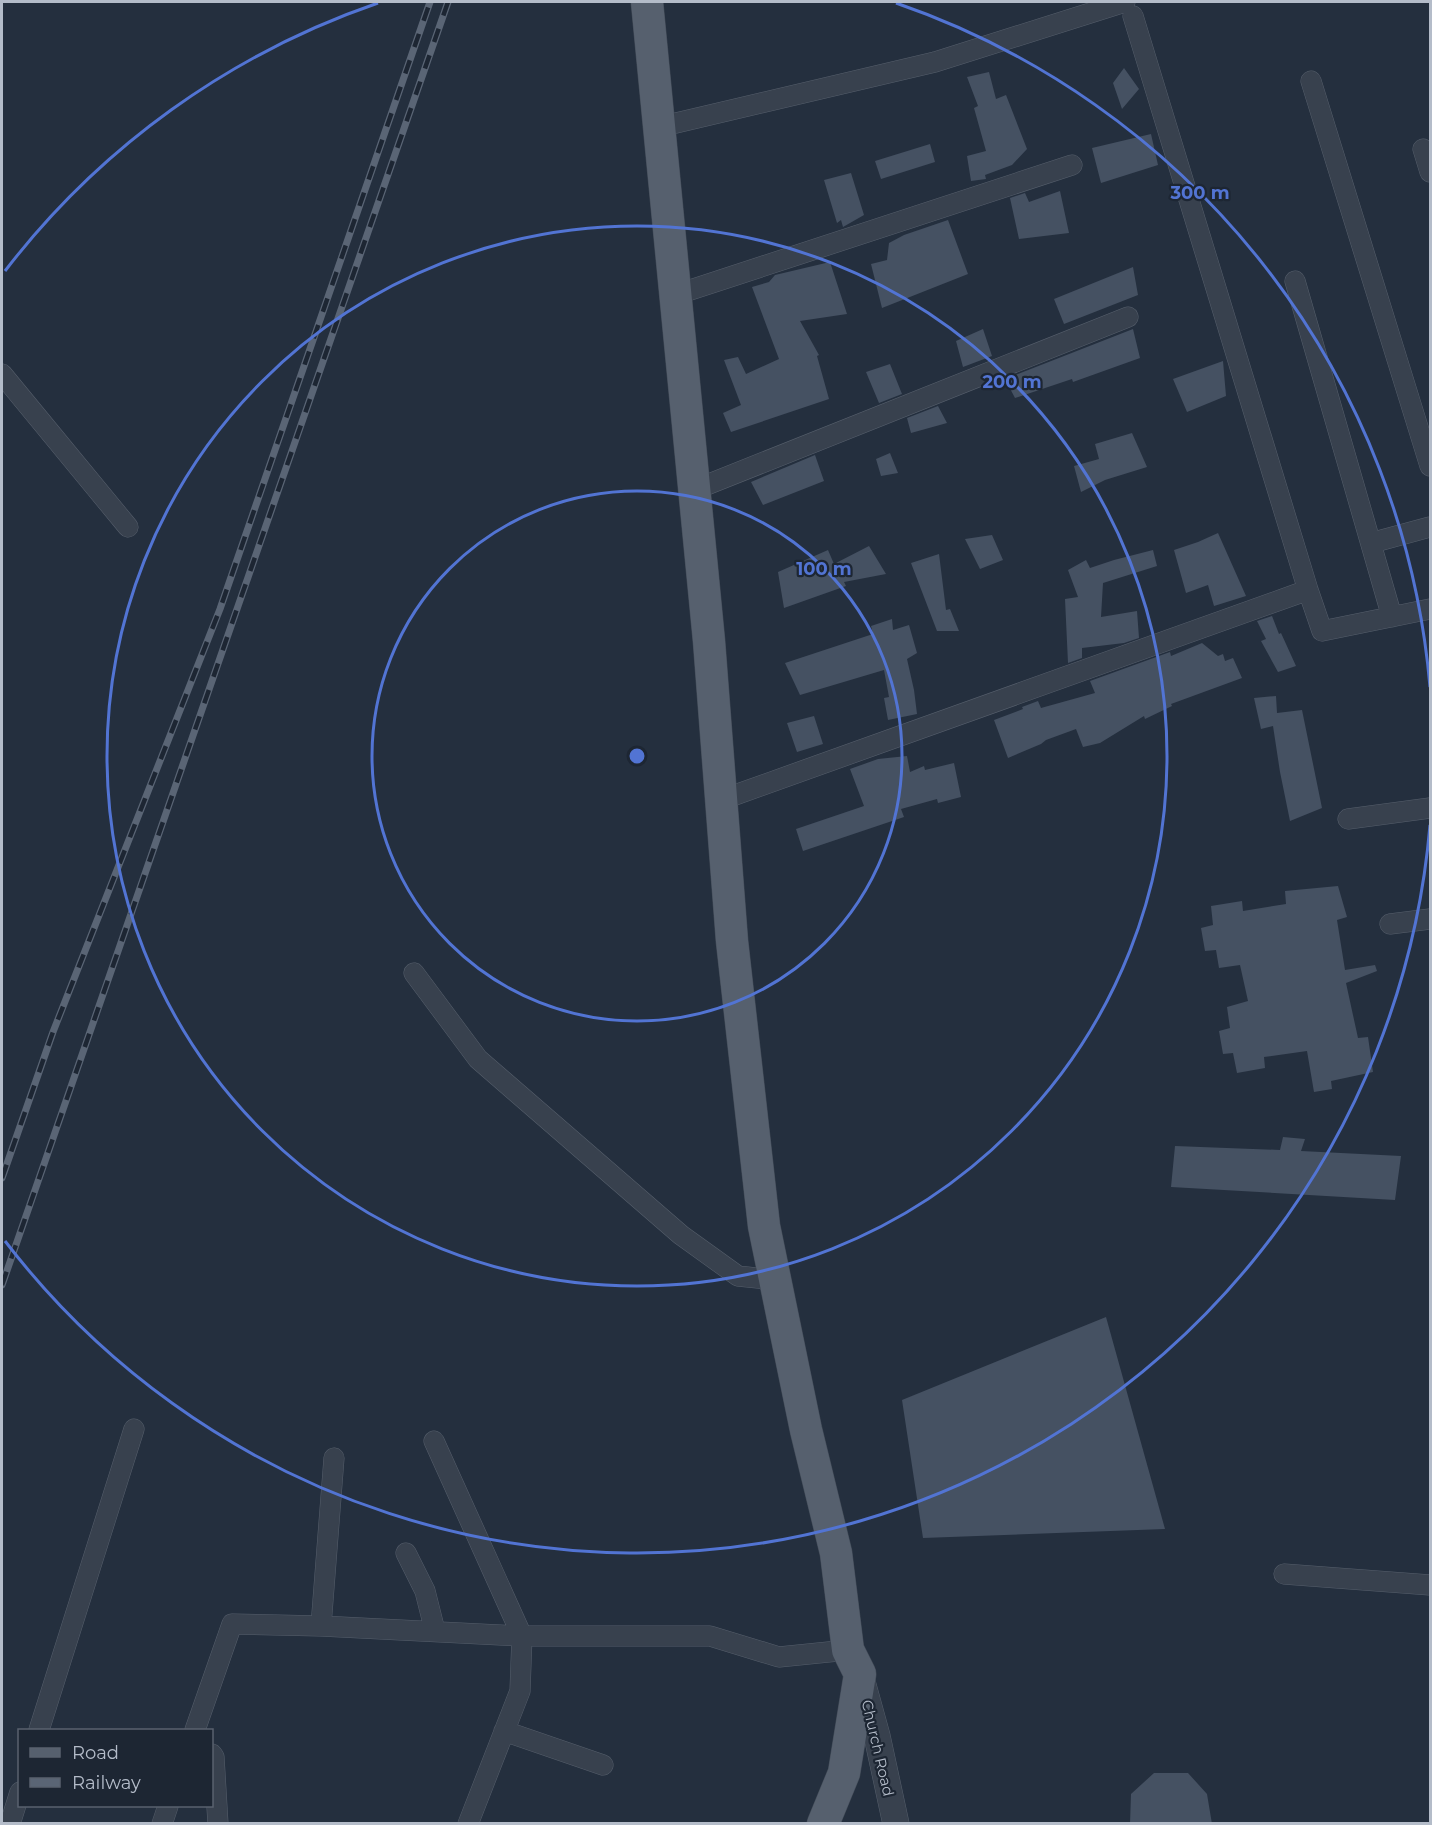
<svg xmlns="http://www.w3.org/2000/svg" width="1432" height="1825" font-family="Montserrat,sans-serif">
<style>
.building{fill:#455162}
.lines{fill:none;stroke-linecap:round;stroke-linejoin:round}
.minor-casing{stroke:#565f6c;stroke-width:21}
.tertiary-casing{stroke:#565f6c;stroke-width:27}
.primary-casing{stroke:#414a57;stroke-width:33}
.minor{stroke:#38414e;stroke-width:20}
.tertiary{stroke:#38414e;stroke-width:26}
.primary{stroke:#56606e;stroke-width:32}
.rail-casing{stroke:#5a6575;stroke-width:7}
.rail{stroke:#1d2633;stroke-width:4.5;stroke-dasharray:14;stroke-linecap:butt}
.ring{fill:none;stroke:#5274d3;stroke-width:3}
.labels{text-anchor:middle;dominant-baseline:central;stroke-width:4.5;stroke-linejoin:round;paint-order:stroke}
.street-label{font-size:15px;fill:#b4bcc9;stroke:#1d2633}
.centre{fill:#5274d3;stroke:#1d2633;stroke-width:3}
.ring-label{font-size:18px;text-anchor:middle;font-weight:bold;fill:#5274d3;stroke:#1d2633;stroke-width:4.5;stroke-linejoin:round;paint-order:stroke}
</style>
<rect width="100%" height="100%" fill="#242f3e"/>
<!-- building -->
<path class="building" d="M1124 68 1139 89 1122 109 1113 83Z
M989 72 996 99 1006 95 1027 149 1012 165 985 175 986 179 971 181 967 156 986 151 974 108 978 106 967 77Z
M1151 134 1158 165 1101 183 1092 148Z
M930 144 935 162 881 179 875 161Z
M851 173 864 215 843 227 841 220 837 223 824 180Z
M1060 191 1069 233 1019 239 1010 198 1025 193 1029 202Z
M948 220 968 274 882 308 871 264 887 260 889 243 904 235Z
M830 262 847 314 800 321 819 355 817 356 829 399 731 432 723 413 741 405 724 360 738 357 746 374 779 359 752 287 769 282 775 275Z
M1133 267 1138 295 1064 324 1054 299Z
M983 329 992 356 963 367 956 341Z
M1133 329 1140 358 1073 382 1072 379 1015 398 1005 379Z
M1223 361 1226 396 1187 412 1173 379Z
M890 364 902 394 879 403 866 372Z
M938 406 947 423 911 433 907 418Z
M1132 433 1147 467 1105 480 1081 492 1074 466 1099 459 1095 444Z
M890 453 898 473 881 476 876 459Z
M815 455 824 481 763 505 751 482Z
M1218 533 1246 596 1214 606 1208 585 1186 593 1174 550 1198 542Z
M992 535 1003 560 980 569 965 539Z
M869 546 886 574 844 582 846 586 784 608 778 572 828 550 834 564Z
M1153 550 1157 566 1103 583 1101 617 1137 611 1139 638 1124 643 1082 648V658L1068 663 1065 599 1078 597 1068 570 1086 560 1090 568 1114 560Z
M939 554 946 610 950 609 959 631H937L911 563Z
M1272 616 1279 634 1281 633 1296 666 1278 672 1261 641 1266 639 1257 621Z
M892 619 893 630 909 625 917 653 907 659 914 690 917 714 888 720 884 698 889 697 884 670 800 695 785 663 873 634 871 626Z
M1202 643 1218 656 1223 654 1225 661 1233 658 1242 678 1171 704 1172 706 1145 719 1144 716 1100 743 1083 747 1076 729 1046 740 1041 744 1008 758 994 720 1023 709 1022 707 1038 701 1041 708 1095 693 1090 681 1170 652 1171 656Z
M1276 696 1277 713 1302 710 1322 808 1290 821 1280 772 1273 726 1261 729 1254 698Z
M814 716 823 744 797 752 787 723Z
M907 756 910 772 924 766 925 770 954 763 961 797 938 803 937 799 901 809 904 817 803 851 796 829 864 806 850 769 878 759Z
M1338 886 1347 917 1337 920 1345 970 1375 965 1377 971 1346 983 1358 1038 1368 1037 1373 1072 1331 1081 1332 1089 1314 1092 1307 1051 1264 1057 1265 1068 1237 1073 1233 1053 1223 1054 1219 1031 1230 1028 1227 1007 1248 1001 1240 965 1219 968 1216 950 1205 951 1201 928 1213 925 1211 906 1242 901 1243 911 1286 904 1285 891Z
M1283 1137 1305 1139 1301 1151 1401 1156 1395 1200 1171 1187 1175 1146 1280 1150Z
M1106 1317 1165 1529 923 1538 902 1400Z
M1154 1773H1188L1207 1794 1212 1824H1130L1131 1794Z"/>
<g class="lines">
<defs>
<path id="minor" d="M1133 16 1308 590 1322 631 1430 609
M1311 81 1430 466
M659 127 935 62 1125 2
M1423 149 1430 172
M1295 281 1392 617
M675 295 1072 165
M2 374 128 527
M694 490 1128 317
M1371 543 1430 527
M721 800 1308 590
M1348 819 1430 808
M1390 924 1430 919
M414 973 478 1059 681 1235 738 1276 775 1280
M434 1441 522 1636 520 1691 468 1824
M406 1553 425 1591 435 1631
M1284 1574 1430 1585
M321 1626 334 1458
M39 1730 134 1429
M195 1730 232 1624 321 1626 522 1636H710L779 1657 848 1650
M504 1731 603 1765
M212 1754 214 1757 218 1824
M10 1824 20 1792
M162 1824 168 1806"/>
<path id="tertiary" d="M861 1678 877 1736 896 1824"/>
<path id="primary" d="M647 2 709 641 732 941 764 1226 806 1430 836 1553 848 1650 860 1674 844 1773 823 1824"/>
</defs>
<!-- minor casing -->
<use href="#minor" class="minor-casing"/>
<!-- tertiary casing -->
<use href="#tertiary" class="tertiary-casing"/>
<!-- primary casing -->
<use href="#primary" class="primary-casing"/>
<!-- minor -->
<use href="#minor" class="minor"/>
<!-- tertiary -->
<use href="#tertiary" class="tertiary"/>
<!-- primary -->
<use href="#primary" class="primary"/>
<defs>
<path id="rail" d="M2 1178 53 1032 220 609 430 2
M2 1285 448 2"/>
</defs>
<!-- rail casing -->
<use href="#rail" class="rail-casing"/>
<!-- rail -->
<use href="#rail" class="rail"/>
</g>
<!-- distance rings -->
<g class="ring">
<circle cx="637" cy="756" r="265"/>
<circle cx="637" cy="756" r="530"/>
<path d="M1430 825A796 796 0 0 1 5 1241M5 271A796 796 0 0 1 378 3M896 3A796 796 0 0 1 1430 687"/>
</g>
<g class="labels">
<!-- street labels -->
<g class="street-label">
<text transform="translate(878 1748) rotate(77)">Church Road</text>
</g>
</g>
<circle cx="637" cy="756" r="9" class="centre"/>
<g class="ring-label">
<text x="1200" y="199">300 m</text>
<text x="1012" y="388">200 m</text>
<text x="824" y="575">100 m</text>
</g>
<!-- border -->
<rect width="1432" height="1825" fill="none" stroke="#b4bcc9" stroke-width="6"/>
<!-- legend -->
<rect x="18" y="1729" width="195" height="78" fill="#1d2633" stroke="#59626f" stroke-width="1.5"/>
<rect x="30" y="1748" width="30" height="9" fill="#56606e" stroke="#59626f" stroke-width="1.5"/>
<text x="72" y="1759" font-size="18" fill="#b4bcc9">Road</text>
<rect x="30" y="1778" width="30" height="9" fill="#5a6575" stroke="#59626f" stroke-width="1.5"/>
<text x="72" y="1789" font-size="18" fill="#b4bcc9">Railway</text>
</svg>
